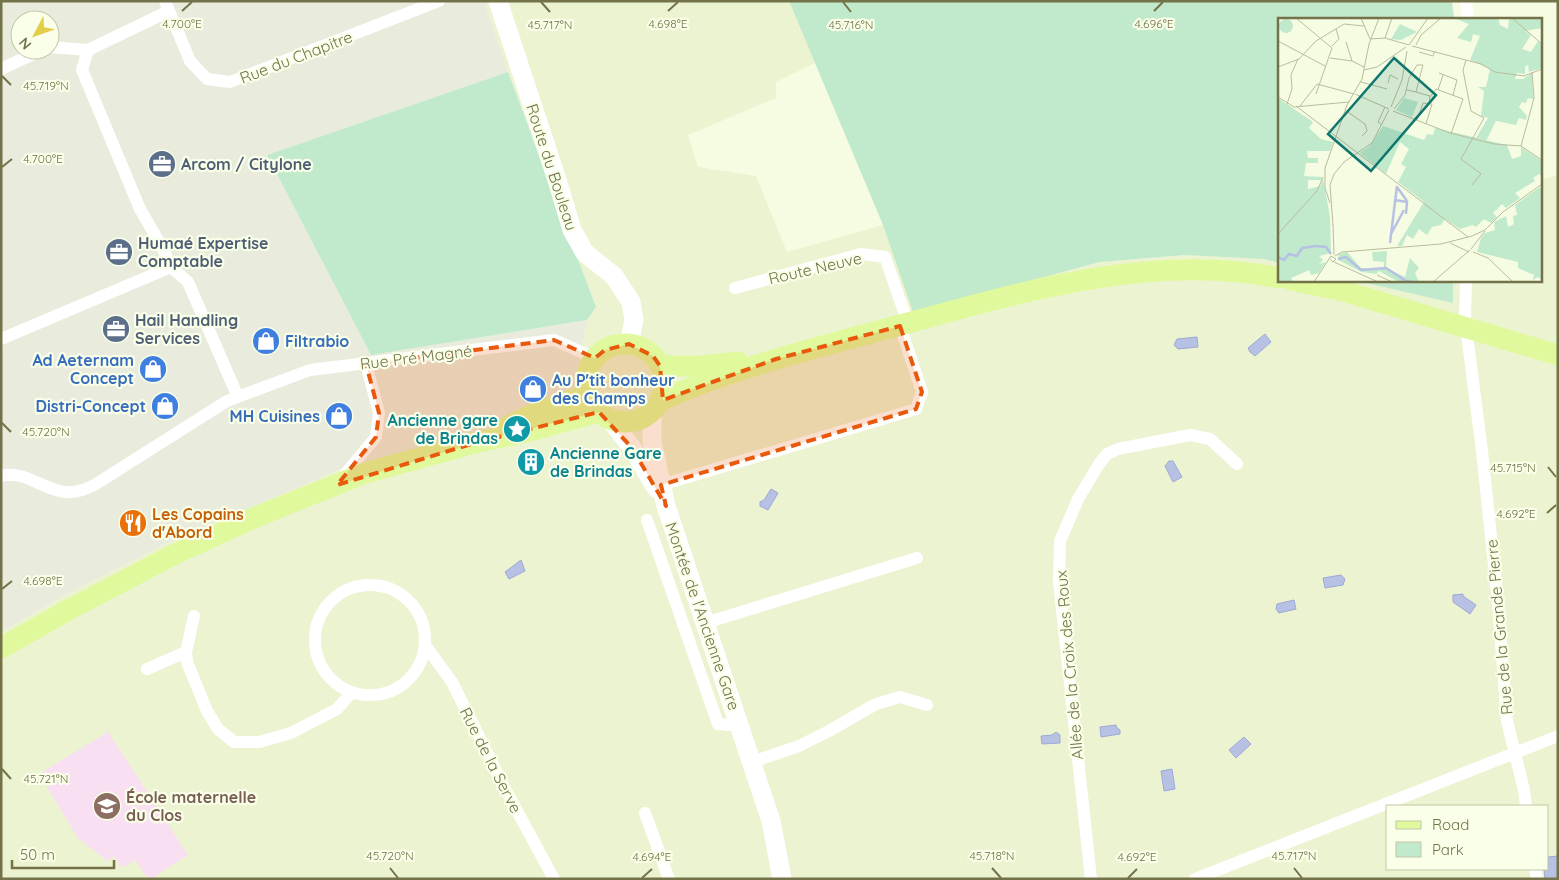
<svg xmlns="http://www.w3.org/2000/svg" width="1559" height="880" font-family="Quicksand,sans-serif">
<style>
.residential{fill:#ecf3d1;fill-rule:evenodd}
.industrial{fill:#e9ebdd;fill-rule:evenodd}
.education{fill:#f8dff1}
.green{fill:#c1e9cb}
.water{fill:#b7c1e4;stroke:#9ea9d6}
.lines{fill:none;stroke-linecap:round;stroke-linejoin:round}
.street{stroke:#fff;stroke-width:12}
.secondary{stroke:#fff;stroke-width:19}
.primary{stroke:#e0f99c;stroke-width:21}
.marked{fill:#e8590c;fill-opacity:0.2;stroke:#e8590c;stroke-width:4;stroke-dasharray:10 6;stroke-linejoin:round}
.ticks{fill:none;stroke:#737249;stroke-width:2}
.labels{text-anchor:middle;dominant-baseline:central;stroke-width:4.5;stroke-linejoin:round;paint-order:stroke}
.street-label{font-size:16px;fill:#737249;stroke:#f9ffe8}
.service-label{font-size:16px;font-weight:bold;fill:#4e5e75;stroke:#f9ffe8;text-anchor:start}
.shop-label{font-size:16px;font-weight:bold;fill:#366cbe;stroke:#f9ffe8;text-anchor:end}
.culture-label{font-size:16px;font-weight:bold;fill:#0d838f;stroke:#f9ffe8;text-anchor:end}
.food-label{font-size:16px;font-weight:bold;fill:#c56008;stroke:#f9ffe8;text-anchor:start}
.education-label{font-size:16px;font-weight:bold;fill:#785e54;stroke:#f9ffe8;text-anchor:start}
.inset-river{fill:none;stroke:#b7c1e4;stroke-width:2.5}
.inset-road{fill:none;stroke:#b9bd9c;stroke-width:1}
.view{fill:#0f766e;fill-opacity:0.15;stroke:#0f766e;stroke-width:2.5}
.inset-edge{fill:none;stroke:#737249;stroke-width:2.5}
.ticks-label{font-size:12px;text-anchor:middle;fill:#737249;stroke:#f9ffe8;stroke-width:4.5;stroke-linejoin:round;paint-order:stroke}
</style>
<rect width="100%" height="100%" fill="#f5fce2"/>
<!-- residential -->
<path class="residential" d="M484 1H789L815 63 776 82V98L688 135 698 167 756 176 787 252 883 225 914 311 1100 262 1185 255 1263 259 1279 263V280H1353L1453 303V280H1540V180L1558 175V879H1V632L67 594 173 540 344 468 574 391 587 320 596 307 508 72ZM1388 806H1548V869H1388Z"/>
<!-- industrial -->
<path class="industrial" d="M1 1H484L508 72 267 155 371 355 587 320 574 391 475 434 344 468 173 540 67 594 1 632ZM20 20H50V50H20Z"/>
<!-- education -->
<path class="education" d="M108 732 188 855 151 879H148L135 860 122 868 114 856 107 861 78 838 39 774Z"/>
<!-- green -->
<path class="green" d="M789 1H1452L1454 19H1279V263L1263 259 1185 255 1100 262 913 312 883 225Z
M508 72 596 307 587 320 371 355 267 155Z
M1353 280H1453V303Z"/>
<!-- water -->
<path class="water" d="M1265 334 1271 342 1255 356 1250 352 1248 348Z
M1197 337 1198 347 1178 349 1174 345 1177 339Z
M1169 461H1173L1182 477 1173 482 1165 466Z
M771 489 778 493 768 510 760 506V502L764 500Z
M521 560 525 571 509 579 505 572Z
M1341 575 1345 579 1343 585 1325 588 1323 578Z
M1463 594V596L1476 605 1470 614 1453 602V595Z
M1294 600 1296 609 1279 613 1276 609 1277 604Z
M1116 725 1117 728 1120 730V734L1101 737 1100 727Z
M1056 732 1060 735V743L1042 744 1041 736 1052 735Z
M1244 737 1251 744 1236 758 1229 750Z
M1172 769 1175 789 1164 791 1161 771Z
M1558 856V879H1545L1544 869H1548V857Z"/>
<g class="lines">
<!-- street -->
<path class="street" d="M165 1 190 61 207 79 230 82 439 1
M1466 1 1468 19
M169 11 88 50 82 70 140 209 163 249 171 267
M50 47 88 50
M1 69 42 50
M1466 280 1465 319 1482 451 1498 603 1507 721 1524 790 1526 806
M735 288 861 254 885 257 908 323
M1 339 171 267 188 282 238 397
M1 476C23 469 45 491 66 492 77 493 86 489 96 484L227 401 310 370 554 340 595 358
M341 479 376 437 379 413 366 364
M661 485 916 409 922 392 900 326
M647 520 718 724 740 726
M315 640a55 55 0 1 1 110 0a55 55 0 1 1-110 0Z
M194 616 186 652 187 662 207 711 218 729 234 742H259L291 733 337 709 352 692
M705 623 917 558
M425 645 452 682 503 785 554 879
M147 669 186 652
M752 762 799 746 827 732 876 704 900 697 927 705
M645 813 669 879
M1535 869 1537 879
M1091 879 1059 582 1060 541 1078 499 1099 464 1107 454 1118 449 1190 435 1210 439 1237 464
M1195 879 1558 736"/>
<!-- secondary -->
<path class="secondary" d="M498 1 558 183 572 230 585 253 614 276 631 302 634 320 629 344
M652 412V441L666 506 771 821 782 879
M609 418 633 449 656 488"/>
<!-- primary -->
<path class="primary" d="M1291 280 1343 291 1558 355
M586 383a39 39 0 1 1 78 0a39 39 0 1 1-78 0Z
M660 366H702L738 362
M659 402C682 390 705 382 729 374 776 358 823 346 871 333 1000 299 1144 250 1279 278
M501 430 530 415 588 394
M1 648 68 610 177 553 258 516 365 473 478 442 530 431 599 412"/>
</g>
<!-- marked area -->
<path class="marked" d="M900 326 922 392 916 409 661 485 666 506 632 448 599 412 478 442 337 485 376 437 379 413 366 364 554 340 595 358 605 350 629 344 653 356 660 366 663 400 776 359Z"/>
<!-- ticks -->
<path class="ticks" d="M541 2 550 12M843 2 851 12M182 11 192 2M668 11 678 2M1154 11 1163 2M2 76 11 85M2 167 12 159M2 423 11 432M1548 467 1556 477M1547 513 1556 505M2 589 12 581M2 769 11 779M390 868 398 878M992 868 1001 878M1294 868 1302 878M642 878 652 869M1128 878 1137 869"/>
<!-- icons -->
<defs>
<symbol id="office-disc" viewBox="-11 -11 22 22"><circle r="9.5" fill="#5c6f8a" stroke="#f9ffe8"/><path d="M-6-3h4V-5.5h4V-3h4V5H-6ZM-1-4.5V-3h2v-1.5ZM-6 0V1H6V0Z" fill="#fff"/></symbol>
<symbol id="shop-disc" viewBox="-11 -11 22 22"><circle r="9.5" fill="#3f7fe0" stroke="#f9ffe8"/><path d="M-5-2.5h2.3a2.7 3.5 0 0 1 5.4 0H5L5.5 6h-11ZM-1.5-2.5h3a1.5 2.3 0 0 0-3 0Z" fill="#fff"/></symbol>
<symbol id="sight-disc" viewBox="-11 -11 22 22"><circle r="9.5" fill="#0f9aa8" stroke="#f9ffe8"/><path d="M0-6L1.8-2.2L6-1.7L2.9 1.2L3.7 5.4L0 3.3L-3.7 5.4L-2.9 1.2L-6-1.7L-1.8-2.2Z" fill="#fff"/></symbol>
<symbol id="building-disc" viewBox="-11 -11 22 22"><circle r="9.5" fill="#0f9aa8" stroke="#f9ffe8"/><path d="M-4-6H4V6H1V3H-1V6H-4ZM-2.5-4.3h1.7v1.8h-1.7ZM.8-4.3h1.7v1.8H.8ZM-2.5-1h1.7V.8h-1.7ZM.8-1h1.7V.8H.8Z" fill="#fff"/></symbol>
<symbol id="restaurant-disc" viewBox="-11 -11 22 22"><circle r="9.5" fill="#e8710a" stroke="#f9ffe8"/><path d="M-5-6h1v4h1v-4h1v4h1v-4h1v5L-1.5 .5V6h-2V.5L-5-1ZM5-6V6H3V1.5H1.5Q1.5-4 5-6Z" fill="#fff"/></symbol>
<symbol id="school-disc" viewBox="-11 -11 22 22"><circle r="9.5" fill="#8d6e63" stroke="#f9ffe8"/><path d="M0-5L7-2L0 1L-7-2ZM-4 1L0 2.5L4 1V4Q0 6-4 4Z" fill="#fff"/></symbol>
</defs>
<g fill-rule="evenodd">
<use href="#office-disc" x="146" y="148" width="32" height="32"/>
<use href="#office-disc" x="103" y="236" width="32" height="32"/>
<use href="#office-disc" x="100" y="313" width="32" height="32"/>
<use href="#shop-disc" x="250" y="325" width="32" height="32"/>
<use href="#shop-disc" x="137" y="353" width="32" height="32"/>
<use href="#shop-disc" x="517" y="373" width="32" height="32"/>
<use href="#shop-disc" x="149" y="390" width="32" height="32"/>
<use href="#shop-disc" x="323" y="400" width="32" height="32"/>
<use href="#sight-disc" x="501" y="413" width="32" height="32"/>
<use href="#building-disc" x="515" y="446" width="32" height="32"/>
<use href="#restaurant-disc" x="117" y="507" width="32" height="32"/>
<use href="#school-disc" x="91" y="790" width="32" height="32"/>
</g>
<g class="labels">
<!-- street labels -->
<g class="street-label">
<text transform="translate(296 57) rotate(-21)">Rue du Chapitre</text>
<text transform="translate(552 167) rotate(72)">Route du Bouleau</text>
<text transform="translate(815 268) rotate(-13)">Route Neuve</text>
<text transform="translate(416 357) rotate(-7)">Rue Pré Magné</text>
<text transform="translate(703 616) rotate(71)">Montée de l'Ancienne Gare</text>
<text transform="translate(1499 627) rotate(-95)">Rue de la Grande Pierre</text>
<text transform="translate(1069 665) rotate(-95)">Allée de la Croix des Roux</text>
<text transform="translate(491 760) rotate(63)">Rue de la Serve</text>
</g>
<!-- service labels -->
<g class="service-label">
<text x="181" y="164">Arcom / Citylone</text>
<text x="138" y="243">Humaé Expertise<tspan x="138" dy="18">Comptable</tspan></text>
<text x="135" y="320">Hail Handling<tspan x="135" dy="18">Services</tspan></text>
</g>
<!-- shop labels -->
<g class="shop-label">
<text x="285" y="341" text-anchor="start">Filtrabio</text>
<text x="134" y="360">Ad Aeternam<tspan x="134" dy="18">Concept</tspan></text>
<text x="552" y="380" text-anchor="start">Au P'tit bonheur<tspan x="552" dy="18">des Champs</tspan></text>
<text x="146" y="406">Distri-Concept</text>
<text x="320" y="416">MH Cuisines</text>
</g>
<!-- culture labels -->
<g class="culture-label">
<text x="498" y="420">Ancienne gare<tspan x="498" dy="18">de Brindas</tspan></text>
<text x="550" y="453" text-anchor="start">Ancienne Gare<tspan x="550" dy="18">de Brindas</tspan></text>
</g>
<!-- food labels -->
<g class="food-label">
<text x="152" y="514">Les Copains<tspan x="152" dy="18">d'Abord</tspan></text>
</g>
<!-- education labels -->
<g class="education-label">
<text x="126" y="797">École maternelle<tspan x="126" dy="18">du Clos</tspan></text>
</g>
</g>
<!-- overview -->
<g transform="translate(1278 18)">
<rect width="264" height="264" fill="#f5fce2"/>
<path d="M220 0 222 7 230 11 231 0H264V10L247 13 253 17 244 31 253 34 260 23 264 27V50L251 54 250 47 247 48V56L239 55 237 61H245L254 55 255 81 250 80 248 85 244 84 241 89 249 98 248 102 241 100 238 107 218 103 208 123 198 120 210 100 203 98 206 73 200 69H208L212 51 192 42 202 18 195 16 193 24 179 20 191 6 178 1ZM1 8a7 7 0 1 1 14 0a7 7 0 1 1-14 0ZM122 6 139 14 123 22 113 21ZM0 80 35 104 31 110 43 121 55 124 52 133H29L30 140H40V145H28L26 158 44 159 43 162H30V171L42 168 45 160 52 199 53 235 41 238 45 242 41 246 48 244 41 255 33 257 31 252 13 260 15 264H0ZM126 80 140 84 134 99 118 92ZM105 108 146 122 149 116 155 117 157 110 229 127 234 141 243 138V129L264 143V158L261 156 255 160 257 163 237 175 242 180 228 190 224 186 215 195 219 199 213 205 206 201 198 209 195 207 182 211 167 201 163 207 154 209 149 217 141 211 135 221 129 217 124 228H119L146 184 120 164 128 149 123 146 131 131 122 124 108 156 82 135 92 128ZM262 169 264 175V262L260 259 255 262 256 257 240 250V244L199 234 203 220 207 215 217 212 216 204 228 198 230 209 236 206 235 198 239 197 237 187ZM109 233 108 250 127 259 132 240 141 250 137 255 141 264H121L101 253 98 256 84 254 60 242 61 236 69 234 83 250 97 251 106 249V244L95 243 94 234Z" fill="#c1e9cb"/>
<path class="inset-river" d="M119 169 129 183M117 182 129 184 128 196M113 216 126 192M112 225 119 168M0 239 6 242 11 236 19 238 24 230 38 228 48 229 53 236M60 241 68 239 83 252 108 250 128 263 134 264"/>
<path class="inset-road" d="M18 0 54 30 38 76M83 0 92 21 107 20 131 27M234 0 264 26M107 20 114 0M0 23 47 48M68 24 74 43M131 27 150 0M138 27 143 17 163 0M54 28 61 21 58 11M134 28 203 46 217 54 246 58 264 51M141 34 155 38 157 33M52 40 74 43 86 49M188 42 185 52 193 93 206 100 183 141 203 156 194 167M0 49 21 41 38 23 66 6 86 8M86 52 99 49 128 29M161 55 179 62 175 77M83 64 109 71M110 65 112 57 120 61M160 72 165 57M138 74 152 78 151 85M77 76 111 91M0 79 16 89 71 84M152 79 158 71 185 81 173 116M9 86 14 71 13 57 20 41M18 88 190 219M22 88 39 66 76 76M113 89 124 62 129 33M116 91 127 77 131 60 139 47H145L138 74 129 72M67 92 87 106 89 113 84 118M115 93 172 115 216 126 243 128 264 142M139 102 145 85 154 86 148 106M104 107 100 104 107 89M243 128 256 80 254 54M52 185 47 170V150L69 87 84 61 91 26 101 0M55 206 56 237M55 207 52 167 56 156 66 144 94 125 111 92M0 216 39 173 45 159M172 225 191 234M193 231 207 213M195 234 210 240 235 264M57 238 64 234 163 226 194 218 207 212 225 194 264 166M56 244 100 264M99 257 114 264M36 264 53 238 58 241 55 244 52 241M155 264 192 232"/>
<path class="view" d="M116 40 158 77 93 153 50 116Z"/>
<rect width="264" height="264" class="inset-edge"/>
</g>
<g class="ticks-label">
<text x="182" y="28">4.700°E</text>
<text x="668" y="28">4.698°E</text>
<text x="1154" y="28">4.696°E</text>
<text x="550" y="29">45.717°N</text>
<text x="851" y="29">45.716°N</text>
<text x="46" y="90">45.719°N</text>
<text x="43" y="163">4.700°E</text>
<text x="46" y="436">45.720°N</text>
<text x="1513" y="472">45.715°N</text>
<text x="1516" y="518">4.692°E</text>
<text x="43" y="585">4.698°E</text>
<text x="46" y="783">45.721°N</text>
<text x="390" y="860">45.720°N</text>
<text x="992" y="860">45.718°N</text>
<text x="1294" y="860">45.717°N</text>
<text x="652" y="861">4.694°E</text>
<text x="1137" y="861">4.692°E</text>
</g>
<!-- border -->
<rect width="1559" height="880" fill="none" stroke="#737249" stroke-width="5"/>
<!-- legend -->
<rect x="1386" y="805" width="162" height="65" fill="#f9ffe8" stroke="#c3c7a8"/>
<rect x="1396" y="821" width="25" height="8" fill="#e0f99c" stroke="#c3c7a8"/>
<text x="1432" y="830" font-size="15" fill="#737249">Road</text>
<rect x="1396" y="842" width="25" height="15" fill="#c1e9cb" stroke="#c3c7a8"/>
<text x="1432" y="855" font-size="15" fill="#737249">Park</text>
<!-- north arrow -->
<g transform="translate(35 35) rotate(229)"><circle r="24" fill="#f9ffe8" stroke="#c3c7a8"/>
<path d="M0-4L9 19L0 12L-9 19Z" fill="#e3ce49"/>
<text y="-8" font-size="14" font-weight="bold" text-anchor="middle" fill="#737249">N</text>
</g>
<!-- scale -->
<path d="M12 860v8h102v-8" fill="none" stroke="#737249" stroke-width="2.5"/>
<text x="20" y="860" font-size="15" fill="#737249" stroke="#f9ffe8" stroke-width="4" paint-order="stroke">50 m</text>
</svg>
